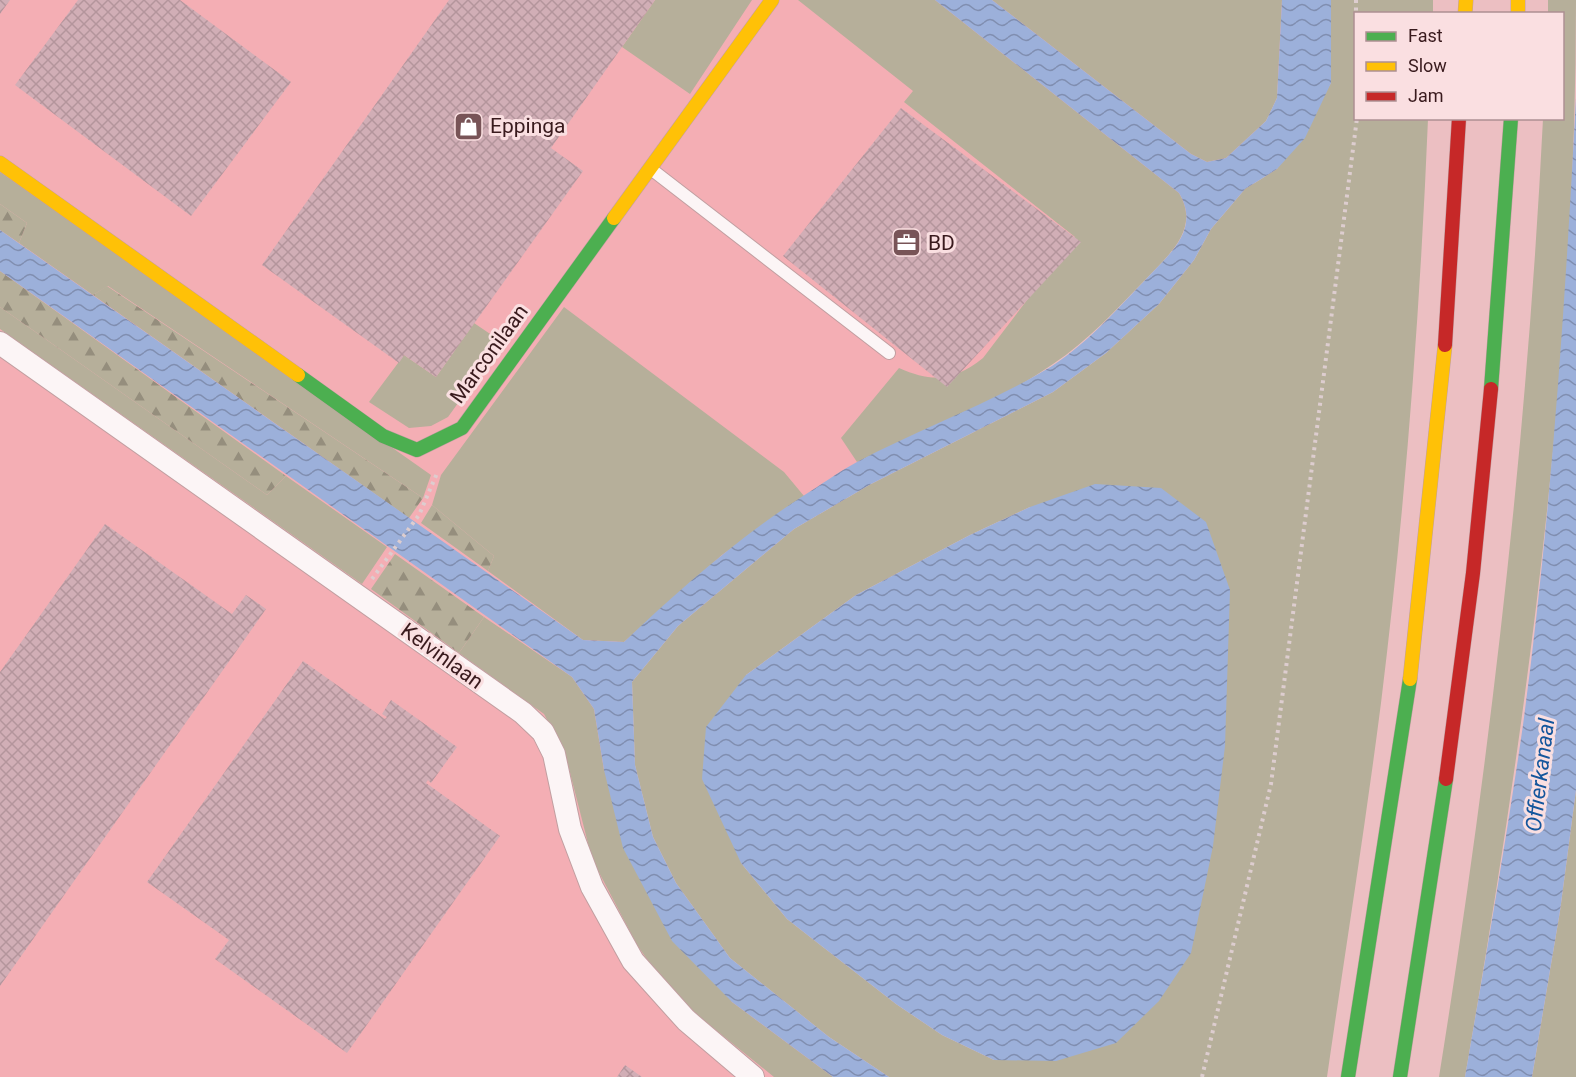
<svg xmlns="http://www.w3.org/2000/svg" width="1576" height="1077" font-family="Roboto,sans-serif">
<style>
.built{fill:#f4aeb4}
.grass{fill:#b6af9a;fill-rule:evenodd}
.forest{fill:url(#forest-firs)}
.water{fill:url(#water-waves)}
.building{fill:url(#building-cross-hatch)}
.lines{fill:none;stroke-linecap:round;stroke-linejoin:round}
.lane-casing{stroke:#c19fa1;stroke-width:14}
.street-casing{stroke:#c19fa1;stroke-width:24}
.fast-casing{stroke:#c19fa1;stroke-width:15}
.slow-casing{stroke:#c19fa1;stroke-width:15}
.jam-casing{stroke:#c19fa1;stroke-width:15}
.path{stroke:#ddcdcf;stroke-width:4;stroke-dasharray:3 4.5;stroke-linecap:butt}
.lane{stroke:#fcf5f6;stroke-width:12}
.street{stroke:#fcf5f6;stroke-width:22}
.fast{stroke:#4caf50;stroke-width:14}
.slow{stroke:#ffc107;stroke-width:14}
.jam{stroke:#c62828;stroke-width:14}
.labels{text-anchor:middle;dominant-baseline:central;stroke-width:6;stroke-linejoin:round;paint-order:stroke}
.poi-label{font-size:21px;fill:#391a1d;stroke:#fadfe1;text-anchor:start}
.street-label{font-size:21px;fill:#391a1d;stroke:#fadfe1}
.water-label{font-size:22px;font-style:italic;fill:#14569c;stroke:#fadfe1}
</style>
<defs>
<pattern id="forest-firs" width="22" height="20" patternUnits="userSpaceOnUse" patternTransform="scale(1.5)"><rect width="22" height="20" fill="#b6af9a"/><path d="M5 1l3.5 6h-7zM16 11l3.5 6h-7z" fill="#958e7d"/></pattern>
<pattern id="water-waves" width="16" height="10" patternUnits="userSpaceOnUse" patternTransform="scale(1.5)"><rect width="16" height="10" fill="#9cb0da"/><path d="M0 5q4-4 8 0t8 0" fill="none" stroke="#808eb0"/></pattern>
<pattern id="building-cross-hatch" width="8" height="8" patternUnits="userSpaceOnUse" patternTransform="scale(1.5)"><rect width="8" height="8" fill="#d1aeb6"/><path d="M0 0l8 8M0 8l8-8" fill="none" stroke="#b4959c"/></pattern>
</defs>
<rect width="100%" height="100%" fill="#ecbfc2"/>
<!-- built -->
<path class="built" d="M0 0H1309L1246 169 624 642 623 848 833 1077H0Z"/>
<!-- grass -->
<path class="grass" d="M655 0H752L690 94 622 47Z
M798 0H935L1179 193C1200 228 1171 253 1147 278 1118 308 1088 341 1053 364 994 405 922 432 857 462L841 438 899 368C933 383 954 381 983 358L1075 237 904 102 913 91Z
M992 0H1282L1277 98 1266 121 1226 158 1207 162 1191 154Z
M1331 0H1433V13L1356 14V118L1428 119C1420 313 1405 509 1381 703 1365 828 1345 952 1327 1077H889L829 1037 730 958 676 883 653 837 635 765 632 682 678 626 794 529 871 484 1053 392 1106 353 1159 304 1194 260 1211 229 1245 189 1277 169 1331 83ZM1030 507 994 1060 942 1035 896 1004 787 919 741 863 746 675 856 595 970 535Z
M1548 0H1576C1576 361 1527 722 1465 1077H1439C1490 759 1527 440 1543 119L1562 118V14L1548 13Z
M0 172 431 475 423 498 108 286 93 295 19 243 27 223 0 204Z
M0 307 267 495 286 476 387 547 362 584 0 329Z
M564 307 784 472 804 496 722 555 624 642 583 640 488 571 494 556 432 505 441 475Z
M474 323 502 342 448 417 431 426 409 428 369 402 404 355 436 377Z
M484 617 572 677 594 709 604 770 732 1002 833 1077H774L696 1014 661 979 637 945 592 859 565 753 544 714 459 653Z
M1576 790V1077H1532L1560 911Z"/>
<!-- forest -->
<path class="forest" d="M0 204 27 223 19 243 0 230Z
M0 271 286 476 267 495 0 307Z
M107 286 423 498 409 518 93 295Z
M432 505 494 556 488 571 421 523Z
M395 554 484 617 459 653 371 589Z"/>
<!-- water -->
<path class="water" d="M935 0H992L1191 154 1207 162 1226 158 1266 121 1277 98 1282 0H1331V83L1305 138 1277 169 1245 189 1211 229 1194 260 1159 304 1106 353 1053 392 871 484 794 529 678 626 632 682 635 765 653 837 676 883 730 958 829 1037 889 1077H833L732 1002 672 941 623 848 604 770 594 709 572 677 0 271V230L583 640 624 642C680 589 738 538 803 496 821 485 838 472 857 462 921 428 990 404 1052 366 1088 343 1119 307 1148 277 1172 252 1200 228 1179 193Z
M1576 98V790L1560 911 1532 1077H1465C1485 960 1506 843 1523 725 1551 517 1565 307 1576 98Z
M1095 484 1161 488 1206 522 1230 590 1225 746 1213 846 1191 953 1159 1001 1116 1043 1056 1061 994 1060 942 1035 896 1004 787 919 741 863 702 779 706 727 746 675 856 595 970 535 1030 507Z"/>
<!-- building -->
<path class="building" d="M0 0H10L0 14Z
M78 0H180L291 82 191 216 15 85Z
M449 0H655L551 148 583 171 436 377 404 355 399 363 262 265Z
M901 108 1081 242 947 387 783 256Z
M105 524 232 614 246 595 266 609 0 986V672Z
M303 661 385 719 387 717 382 714 391 700 457 747 431 783 428 780 426 783 500 836 347 1053 215 959 229 940 147 882Z
M625 1065 642 1077H617Z"/>
<g class="lines">
<defs>
<path id="lane" d="M651 169 889 353"/>
<path id="street" d="M0 343 523 713 543 732 554 754 570 829 592 887 633 961 686 1020 753 1077"/>
<path id="fast" d="M298 375 383 436 417 450 462 428 614 218
M1491 389 1511 118
M1348 1077 1410 679
M1400 1077 1446 779"/>
<path id="slow" d="M1518 0V14
M1465 14 1466 0
M0 163 298 375
M614 218 772 0
M1410 679 1445 345"/>
<path id="jam" d="M1445 345 1459 118
M1446 779 1473 573 1491 389"/>
</defs>
<!-- lane casing -->
<use href="#lane" class="lane-casing"/>
<!-- street casing -->
<use href="#street" class="street-casing"/>
<!-- fast casing -->
<use href="#fast" class="fast-casing"/>
<!-- slow casing -->
<use href="#slow" class="slow-casing"/>
<!-- jam casing -->
<use href="#jam" class="jam-casing"/>
<!-- path -->
<path class="path" d="M1356 0V14
M372 579 419 515 438 471
M1202 1077 1271 784 1357 118"/>
<!-- lane -->
<use href="#lane" class="lane"/>
<!-- street -->
<use href="#street" class="street"/>
<!-- fast -->
<use href="#fast" class="fast"/>
<!-- slow -->
<use href="#slow" class="slow"/>
<!-- jam -->
<use href="#jam" class="jam"/>
</g>
<!-- icons -->
<defs>
<symbol id="shop-square" viewBox="-11 -11 22 22"><rect x="-9" y="-9" width="18" height="18" rx="4" fill="#785457" stroke="#fadfe1"/><path d="M-5-2.5h2.3a2.7 3.5 0 0 1 5.4 0H5L5.5 6h-11ZM-1.5-2.5h3a1.5 2.3 0 0 0-3 0Z" fill="#fff"/></symbol>
<symbol id="office-square" viewBox="-11 -11 22 22"><rect x="-9" y="-9" width="18" height="18" rx="4" fill="#785457" stroke="#fadfe1"/><path d="M-6-3h4V-5.5h4V-3h4V5H-6ZM-1-4.5V-3h2v-1.5ZM-6 0V1H6V0Z" fill="#fff"/></symbol>
</defs>
<g fill-rule="evenodd">
<use href="#shop-square" x="452" y="110" width="33" height="33"/>
<use href="#office-square" x="890" y="226" width="33" height="33"/>
</g>
<g class="labels">
<!-- poi labels -->
<g class="poi-label">
<text x="490" y="126">Eppinga</text>
<text x="928" y="243">BD</text>
</g>
<!-- street labels -->
<g class="street-label">
<text transform="translate(489 354) rotate(-54)">Marconilaan</text>
<text transform="translate(442 656) rotate(36)">Kelvinlaan</text>
</g>
<!-- water labels -->
<g class="water-label">
<text transform="translate(1540 775) rotate(-83)">Offierkanaal</text>
</g>
</g>
<!-- legend -->
<rect x="1354" y="12" width="210" height="108" fill="#fadfe1" stroke="#ad9093" stroke-width="1.5"/>
<rect x="1366" y="32" width="30" height="9" fill="#4caf50" stroke="#ad9093" stroke-width="1.5"/>
<text x="1408" y="42" font-size="18" fill="#391a1d">Fast</text>
<rect x="1366" y="62" width="30" height="9" fill="#ffc107" stroke="#ad9093" stroke-width="1.5"/>
<text x="1408" y="72" font-size="18" fill="#391a1d">Slow</text>
<rect x="1366" y="92" width="30" height="9" fill="#c62828" stroke="#ad9093" stroke-width="1.5"/>
<text x="1408" y="102" font-size="18" fill="#391a1d">Jam</text>
</svg>
